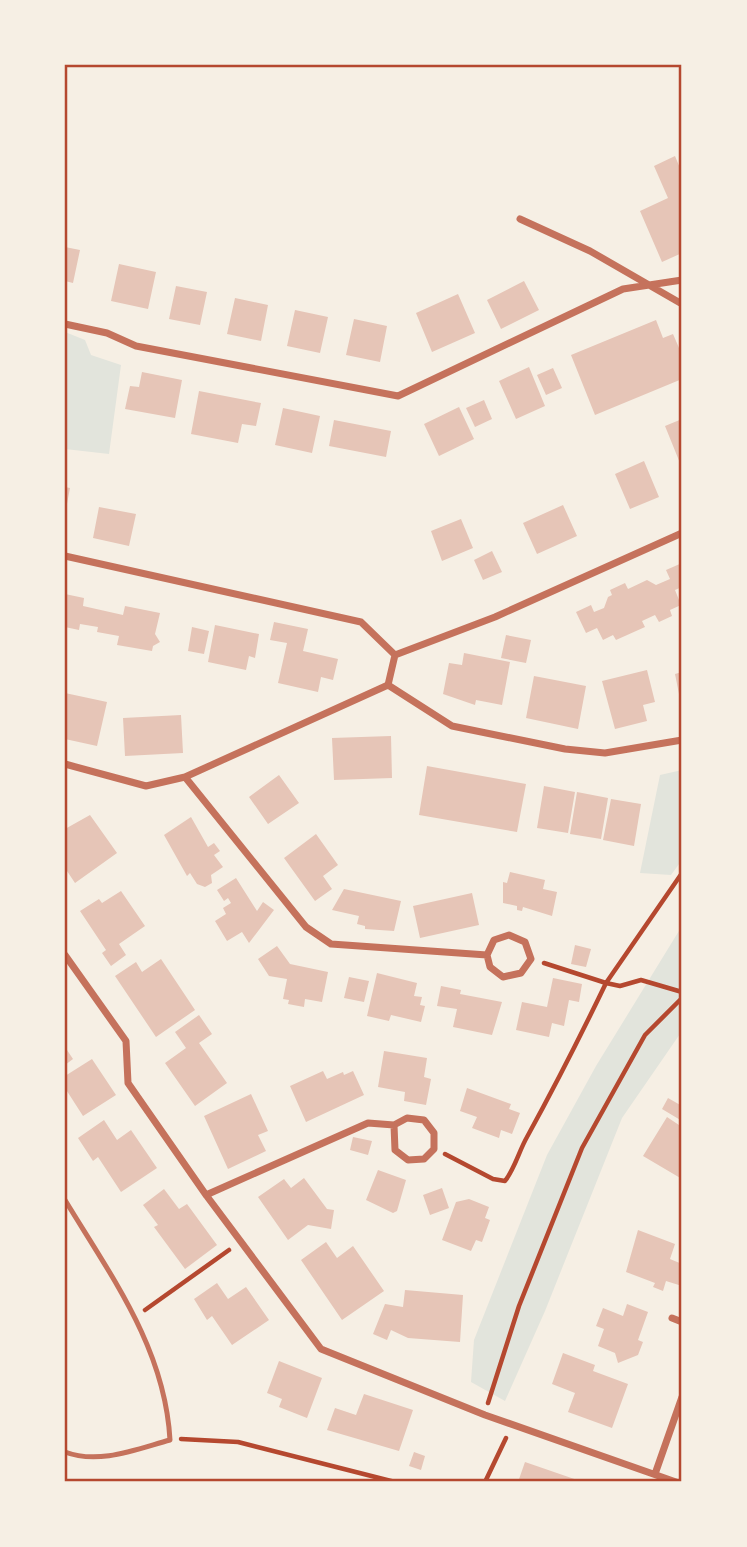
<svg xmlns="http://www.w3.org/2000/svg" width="747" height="1547" font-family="'Open Sans',sans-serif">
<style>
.green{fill:#e2e4dc}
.building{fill:#e6c5b7}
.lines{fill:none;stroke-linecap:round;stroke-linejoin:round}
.path{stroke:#b5482f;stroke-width:4.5}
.service{stroke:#c5725c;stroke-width:5}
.minor{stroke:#c5725c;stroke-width:7}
.neatline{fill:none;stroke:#b5482f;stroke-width:2.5}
</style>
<rect width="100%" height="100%" fill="#f6efe4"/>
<!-- green -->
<path class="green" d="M65 332 85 340 91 355 121 365 109 454 65 449Z
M682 770V860L671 875 640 873 660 775Z
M682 926V1031L622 1118 545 1311 505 1401 471 1382 474 1340 547 1155 596 1066Z"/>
<!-- building -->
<path class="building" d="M675 156 682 173V253L662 262 640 211 668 198 654 166Z
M65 247 80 250 73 283 65 281Z
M119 264 156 272 148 309 111 301Z
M524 281 539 310 501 329 487 300Z
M176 286 207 292 200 325 169 319Z
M458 294 475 333 432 352 416 313Z
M235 298 268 305 261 341 227 334Z
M295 310 328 317 320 353 287 346Z
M354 319 387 326 380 362 346 355Z
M656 320 663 338 673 334 682 355V379L595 415 571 355Z
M529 367 545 406 516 419 499 381Z
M553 368 562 388 546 395 537 375Z
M142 372 182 380 175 418 125 409 130 386 139 387Z
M199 391 261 403 256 426 242 424 238 443 191 434Z
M484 400 492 419 475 427 466 408Z
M459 407 474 439 439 456 424 424Z
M283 408 320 416 312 453 275 445Z
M682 419V468L665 426Z
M334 420 391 431 386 457 329 446Z
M644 461 659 497 630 509 615 474Z
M65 487 70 488 66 509H65Z
M563 505 577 536 537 554 523 523Z
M99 507 136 514 129 546 93 538Z
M461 519 473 548 442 561 431 531Z
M492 551 502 572 483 580 474 560Z
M682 563V587L675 590 681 605 670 610 672 616 659 622 655 615 642 621 645 627 616 640 613 635 603 640 597 628 586 633 576 612 591 605 594 612 604 608 608 597 612 595 610 590 625 583 628 589 647 580 656 585 670 579 666 570Z
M65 594 84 598 83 606 123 615 125 606 160 613 155 634 160 642 153 646 152 651 117 645 119 636 97 632 98 627 80 624 79 630 65 627Z
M274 622 308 629 303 651 338 659 333 680 321 677 318 692 278 683 287 643 270 640Z
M215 625 259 634 255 658 249 656 246 670 208 662Z
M192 627 209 631 204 654 188 651Z
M506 635 531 640 526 663 501 658Z
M464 653 510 662 502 705 476 700 475 705 443 694 449 663 462 665Z
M647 670 655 702 643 705 647 721 615 729 602 681Z
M682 672V704H681L675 674Z
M534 676 586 686 578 729 526 718Z
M65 693 107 702 97 746 65 739Z
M181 715 183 753 125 756 123 718Z
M391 736 392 778 334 780 332 738Z
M427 766 526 784 517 832 419 815Z
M279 775 299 803 268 824 249 797Z
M544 786 575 792 568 833 537 828Z
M577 792 608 798 601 839 570 834Z
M611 799 641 804 634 846 603 840Z
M90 815 117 853 75 883 65 868V829Z
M191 817 208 847 214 843 220 851 214 855 223 867 211 875 212 883 205 887 197 884 190 873 187 876 164 835Z
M316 834 338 865 323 876 332 889 315 901 284 858Z
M510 872 545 880 543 889 557 892 552 916 523 907 522 911 517 910V906L503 903V882L507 883Z
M236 878 257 911 263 902 274 910 249 943 242 932 227 941 215 921 226 914 223 908 231 903 228 898 224 901 217 890Z
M344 889 401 901 394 931 365 929V926L357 924 359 916 332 910Z
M121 891 145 926 119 944 126 955 111 966 102 953 106 950 80 911 99 899 102 903Z
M472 893 479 925 420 938 413 906Z
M575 945 591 949 586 967 571 964Z
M277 946 290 964 328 972 322 1002 305 999 304 1007 288 1004 289 1000 283 999 287 979 269 976 258 959Z
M161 959 195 1010 156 1037 115 976 136 962 142 972Z
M377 973 417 983 414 996 422 997 420 1005 425 1006 421 1022 391 1015 389 1021 367 1016Z
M349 977 369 981 364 1002 344 998Z
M553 978 582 984 579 1002 569 1000 564 1026 552 1023 549 1037 516 1030 522 1002 547 1007Z
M441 986 461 990 460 994 502 1002 492 1035 453 1027 457 1009 437 1006Z
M199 1015 212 1034 199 1043 227 1083 195 1106 165 1063 186 1048 175 1032Z
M65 1047 73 1059 65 1065Z
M384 1051 427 1058 424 1077 431 1079 426 1105 404 1101 405 1092 378 1087Z
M92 1059 116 1095 83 1116 65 1088V1076Z
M323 1071 327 1079 343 1072 344 1075 353 1071 364 1095 306 1122 290 1086Z
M467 1088 511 1104 509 1109 520 1113 512 1134 501 1130 499 1138 472 1128 477 1117 460 1111Z
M251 1094 268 1131 258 1135 266 1151 228 1169 204 1116Z
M668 1098 682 1106V1121L662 1109Z
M667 1117 682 1127V1179L643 1156Z
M104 1120 117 1140 131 1130 157 1168 121 1192 98 1157 93 1161 78 1138Z
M353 1137 372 1141 368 1155 350 1150Z
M378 1170 406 1180 397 1211 393 1213 366 1200Z
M304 1178 327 1209 334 1210 331 1229 308 1225 288 1240 258 1197 284 1179 291 1188Z
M442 1188 449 1208 430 1215 423 1195Z
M164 1189 179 1209 187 1204 217 1245 185 1269 154 1227 158 1225 143 1205Z
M469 1199 489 1207 485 1218 490 1220 482 1242 476 1240 471 1251 442 1240 456 1202Z
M638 1230 675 1244 670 1259 682 1264V1286L666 1281 663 1291 653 1287 655 1283 626 1272Z
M326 1242 337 1258 353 1246 384 1291 342 1320 301 1260Z
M217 1283 228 1299 246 1287 269 1320 232 1345 212 1316 207 1320 194 1299Z
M405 1290 463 1295 460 1342 408 1338 391 1330 387 1340 373 1334 385 1304 403 1307Z
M627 1304 648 1312 638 1340 643 1342 638 1355 618 1363 615 1353 598 1346 604 1329 596 1326 603 1308 623 1316Z
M563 1353 595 1365 593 1371 628 1384 612 1428 568 1412 575 1393 552 1384Z
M279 1361 322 1378 307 1418 279 1407 282 1399 267 1393Z
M364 1394 413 1410 399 1451 327 1430 335 1408 356 1415Z
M414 1452 425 1456 421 1470 409 1466Z
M525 1462 583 1482H518Z"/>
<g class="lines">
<!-- path -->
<path class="path" d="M682 873 606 983 620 986 641 980 682 992
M445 1154 493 1179 505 1181C515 1168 519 1151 527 1137 555 1086 581 1035 606 983L544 963
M145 1310 229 1250
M488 1403 519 1306 582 1148 645 1035 682 998
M181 1439 238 1442 395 1482
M485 1482 506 1438"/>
<!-- service -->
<path class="service" d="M65 1200C111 1276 165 1348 170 1440 137 1449 99 1465 65 1452"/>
<!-- minor -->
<path class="minor" d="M520 219 590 251 682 304
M65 324 107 333 136 346 398 396 623 289 682 280
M65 556 361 622 395 655 388 685
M395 655 495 617 682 533
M65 764 146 786 185 777 388 685 452 726 565 749 605 753 682 740
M185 777 306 927 331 944 487 955 494 940 509 935 525 942 531 959 521 973 503 977 490 967 487 955
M65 955 126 1041 128 1083 206 1195 321 1349 485 1415 676 1482
M206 1195 368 1123 394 1125 407 1118 424 1120 434 1133V1149L424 1159 408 1160 395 1150 394 1125
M672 1318 682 1322
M655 1474 682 1397"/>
</g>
<!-- border -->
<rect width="747" height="1547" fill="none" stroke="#f6efe4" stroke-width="133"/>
<rect x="66" y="66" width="614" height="1414" class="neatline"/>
</svg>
